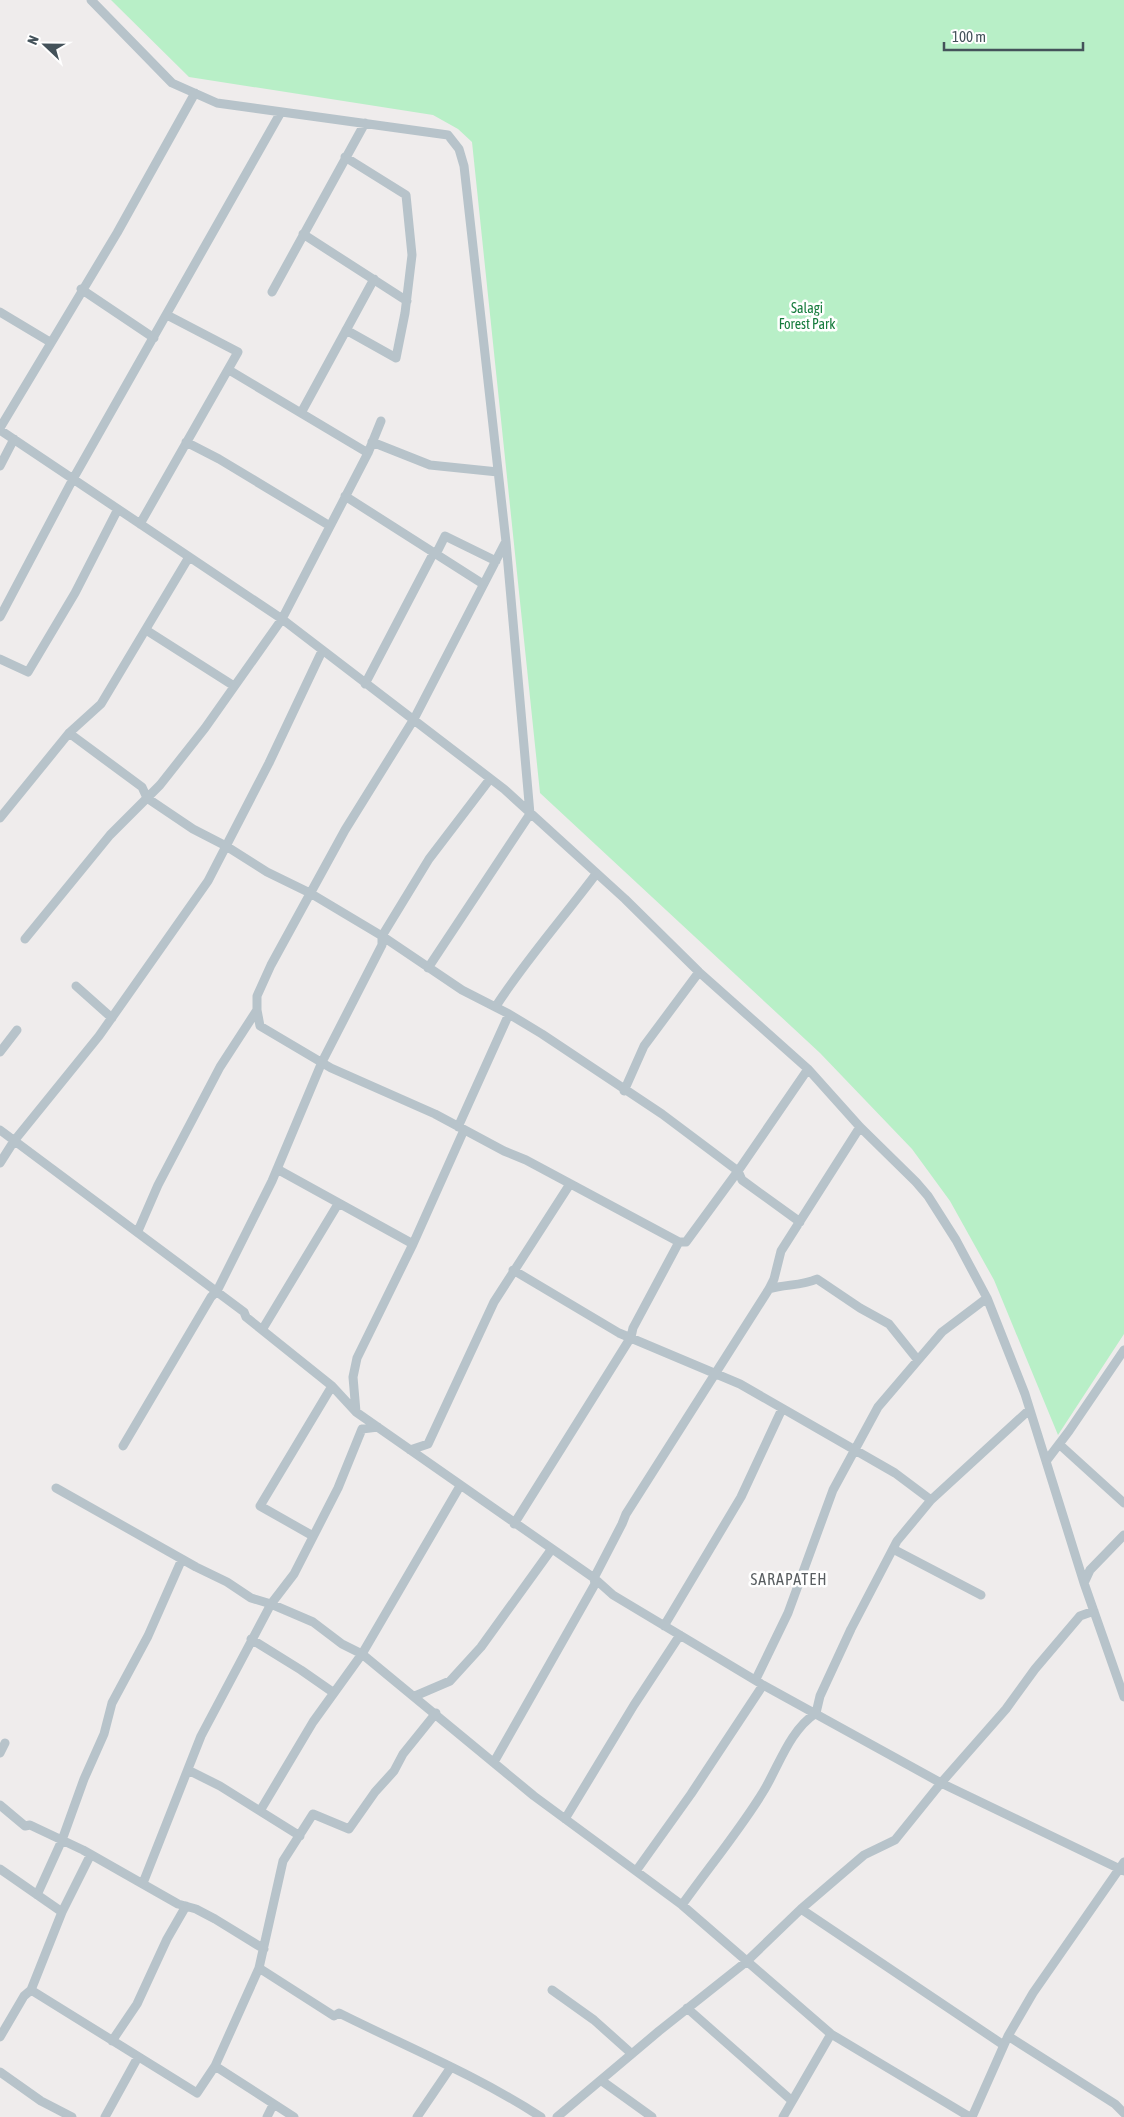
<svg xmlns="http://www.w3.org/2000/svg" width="1124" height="2117" font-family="'Asap Condensed',sans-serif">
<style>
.green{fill:#b8efc7}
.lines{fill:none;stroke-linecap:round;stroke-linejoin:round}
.minor{stroke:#b7c3ca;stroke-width:9}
.labels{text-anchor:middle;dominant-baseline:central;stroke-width:5;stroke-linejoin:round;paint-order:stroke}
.park-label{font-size:14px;fill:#157b3c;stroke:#fff}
.quarter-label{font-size:16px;letter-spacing:1px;fill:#595e61;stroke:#fff}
</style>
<rect width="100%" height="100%" fill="#efecec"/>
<!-- green -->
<path class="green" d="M111 0H1124V1334L1058 1435 994 1280 950 1201 912 1149 820 1053 540 793 472 142 458 129 433 115 189 77Z"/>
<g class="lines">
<!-- minor -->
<path class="minor" d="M91 0 172 83 217 103 448 135 459 149 464 166 506 542 530 814 428 968
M345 157 406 195 412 255 405 313 396 358 346 330
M303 234 407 301
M81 289 154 338
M272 292 365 123
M0 312 50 342
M229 370 368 453
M301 413 374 279
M0 428 117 233 195 93
M0 430 282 619 504 789 625 899 699 972 808 1069 860 1127 916 1182 928 1196 956 1240 987 1298 1025 1394 1084 1583 1124 1697
M186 442 219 459 330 526
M372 442 430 465 498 472
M0 466 14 439
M345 496 483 584
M140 524 238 352 167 315
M0 617 73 479 281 112
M146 630 234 686
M0 659 28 672 75 593 118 509
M365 684 433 554 438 550 445 536 496 561
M69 733 142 787 147 798 193 829 226 846 267 872 310 893 382 936 462 990 509 1014 542 1034 662 1114 738 1171 742 1180 800 1222
M0 818 69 733 101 704 189 557
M25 939 110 835 160 785 205 728 282 619 368 453 381 421
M76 986 112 1018
M496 1006C526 960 563 918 596 874
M257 1010 260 1026 331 1068 435 1114 504 1151 526 1160 679 1242
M0 1052 17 1030
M624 1091 644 1046 699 972
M458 1127 509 1014
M0 1130 244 1312 246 1317 332 1386 356 1412 594 1578 613 1595 763 1685 941 1783 1124 1871
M0 1163 14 1141 99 1036 208 881 269 763 322 651
M277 1169 413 1244
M138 1231 158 1185 220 1067 257 1010V996L271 965 345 830 414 719 505 543
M513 1270 619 1333 740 1384 895 1473 931 1500
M769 1289C786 1284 801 1286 817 1279L860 1308 889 1324 917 1359
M262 1330 338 1204
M356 1412 353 1377 357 1358 413 1244 464 1130
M1059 1444 1124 1503
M123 1446 211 1297 217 1291 272 1181 322 1062 382 945V936L429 859 490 779
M410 1450 428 1444 494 1302 570 1184
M1047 1460 1069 1431 1124 1350
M56 1488 196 1567 227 1582 251 1598 271 1604 313 1622 342 1644 362 1654 534 1796 682 1905 831 2034 970 2117
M514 1524 631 1337 633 1328 679 1242H686L738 1171 808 1069
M313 1536 260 1506 332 1386
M893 1549 981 1595
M1084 1583 1090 1570 1124 1535
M664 1626 741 1497 782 1409
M251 1639 301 1670 334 1693
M756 1679 788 1613 833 1490 878 1407 942 1332 987 1298
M415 1696 450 1681 481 1647 551 1550
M0 1753 5 1743
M494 1762 595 1584 594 1578 622 1524 626 1514 769 1289 774 1279 781 1251 860 1127
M188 1770 220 1786 300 1836
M0 1805 25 1826 30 1825 83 1850 178 1904 196 1909 215 1919 264 1949
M260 1811 313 1722 362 1654 460 1486
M565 1819 634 1705 680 1635
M0 1869 62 1912
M636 1871 691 1794 763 1685
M143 1883 201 1736 271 1604 294 1574 338 1488 362 1429 378 1427
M37 1895 62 1840 84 1779 104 1734 112 1703 148 1636 182 1559
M682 1905C709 1867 739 1831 763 1792 779 1766 789 1731 816 1713L820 1696 851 1629 897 1541 931 1500 1028 1411
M801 1909 1002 2044
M259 1968 334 2016 339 2013C407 2047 478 2076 541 2117
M31 1990 197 2093 215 2066
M552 1990 594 2020 632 2054
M687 2008 791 2100
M1008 2036 1115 2104 1124 2113
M0 2037 24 1996 31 1990 62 1912 90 1856
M112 2041 137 2004 167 1939 186 1906
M0 2072 41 2101 72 2117
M602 2081 652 2117
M105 2117 138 2057
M267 2117 273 2105
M294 2117 215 2066 259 1968 283 1861 313 1814 349 1829 375 1792 394 1771 403 1754 436 1713
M417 2117 451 2067
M557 2117 659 2031 746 1962 801 1909 864 1855 895 1840 941 1783 1006 1709 1035 1669 1080 1616 1094 1611
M783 2117 831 2034
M972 2117 1008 2036 1033 1993 1124 1862"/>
</g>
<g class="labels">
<!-- park labels -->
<g class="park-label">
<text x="807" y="308">Salagi<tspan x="807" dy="16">Forest Park</tspan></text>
</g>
<!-- quarter labels -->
<g class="quarter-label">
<text x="789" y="1579">SARAPATEH</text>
</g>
</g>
<!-- north arrow -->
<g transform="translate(45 45) rotate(292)" stroke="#ffffff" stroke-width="4" paint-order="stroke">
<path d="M0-4L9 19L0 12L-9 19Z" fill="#44525a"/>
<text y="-8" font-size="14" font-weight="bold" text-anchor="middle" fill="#44525a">N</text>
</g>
<!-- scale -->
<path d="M944 42v8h139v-8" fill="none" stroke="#44525a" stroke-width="2.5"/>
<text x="952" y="42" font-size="15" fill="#44525a" stroke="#ffffff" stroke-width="4" paint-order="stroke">100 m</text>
</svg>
